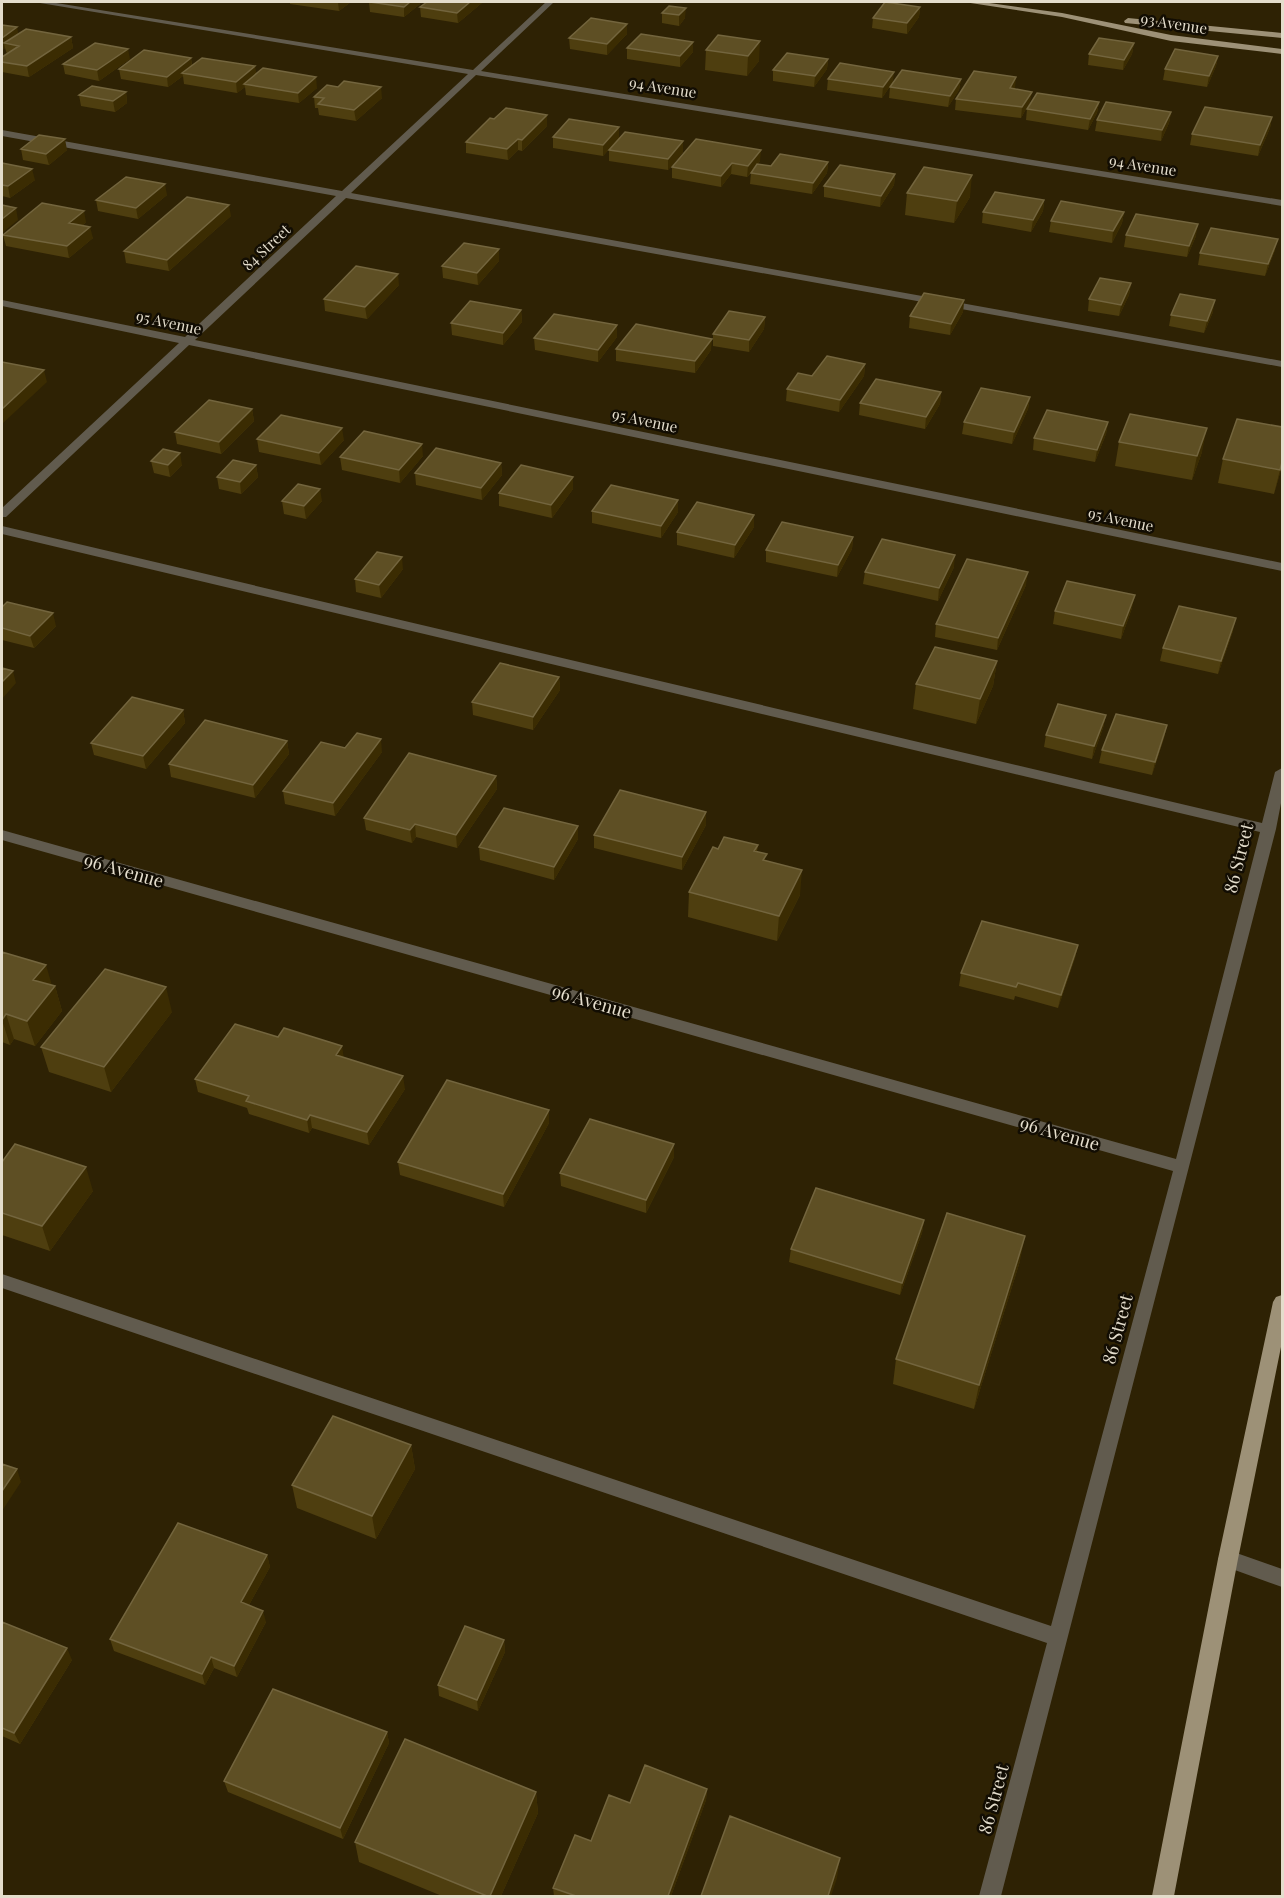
<svg xmlns="http://www.w3.org/2000/svg" width="1284" height="1898" font-family="'Playfair Display',serif">
<style>
.lines{fill:none;stroke-linecap:round;stroke-linejoin:round}
.minor{fill:#615b4e;fill-rule:evenodd}
.major{fill:#9d9177;fill-rule:evenodd}
.wall{fill:#4e3e0f}
.shaded-wall{fill:#3b2c02}
.building{fill:#5e4f24;stroke:#73653e;stroke-width:1.5}
.labels{text-anchor:middle;dominant-baseline:central;stroke-width:5;stroke-linejoin:round;paint-order:stroke}
.far-street-label{font-size:15px;fill:#e4ddcc;stroke:#120d03}
.street-label{font-size:18px;fill:#e4ddcc;stroke:#120d03}
</style>
<rect width="100%" height="100%" fill="#2e2204"/>
<g class="lines">
<!-- minor -->
<path class="minor" d="M34 2H50L473 70 546 2H554L481 71 1282 200V206L476 75 351 193 1282 361V367L346 198 195 340 1282 563V571L189 345 6 517H2V508L179 343 2 306V300L185 337 336 196 2 136V130L342 191 468 74Z
M2 526 1262 823 1275 772 1282 768V798L1276 829 1001 1896H979L1047 1643 2 1288V1274L1051 1626 1173 1171 2 840V830L1176 1159 1260 832 2 534Z
M1228 1550 1282 1569V1587L1221 1565 1218 1559 1221 1553Z"/>
<!-- major -->
<path class="major" d="M964 2H982L1062 13 1171 35 1282 49V54L1171 41 1062 17Z
M1128 18 1282 33V38L1125 23 1124 21Z
M1282 1295V1342L1238 1559 1174 1896H1152L1218 1559 1273 1302 1276 1297Z"/>
</g>
<!-- wall -->
<path class="wall" d="M290 2H351L339 11 290 4Z
M369 2H420V4L404 17 370 12Z
M483 2 458 23 421 17 420 7Z
M669 6 685 18 679 26 662 23V13Z
M920 7 919 17 907 34 872 28 873 18Z
M627 24V34L607 55 570 49 569 38Z
M2 25 19 34 71 37 73 48 29 77 2 72V57L7 54 5 48 2 50Z
M718 35 759 61 747 76 705 70 706 50Z
M693 42V52L680 67 627 59V48Z
M1134 43 1132 54 1123 70 1088 65 1089 54Z
M1218 56 1216 66 1207 87 1163 80 1165 69Z
M191 58 192 66 256 74 317 88 299 103 246 95 245 87 237 93 184 84 183 76 168 87 121 79 119 69Z
M130 59 99 81 65 74 63 64Z
M828 59 827 69 814 87 773 81V70Z
M828 79 893 82 882 98 827 90Z
M961 79 959 90 948 107 889 98 890 87Z
M1015 88 1014 89 1030 102 1021 118 955 110 956 99Z
M126 92 127 103 115 112 81 106 79 95Z
M314 97 382 98 356 121 319 115 318 108H315Z
M1099 102 1097 113 1088 130 1026 120 1027 109Z
M1171 112 1169 123 1161 141 1095 131 1097 120Z
M1272 117 1270 128 1258 156 1190 145 1192 134Z
M547 126 522 151 518 150 508 160 466 153V142Z
M619 127V138L603 156 553 148V137Z
M21 149 67 150 49 165 23 160Z
M609 150 683 152 668 170 609 161Z
M760 161 758 164 771 166 828 162 827 173 812 194 750 184 751 173 747 177 731 174 721 187 672 178V167Z
M2 163 35 180 10 198 2 196Z
M895 174 894 185 880 207 824 197V186Z
M907 193 970 197 954 223 905 215Z
M167 195 138 219 98 211 96 200Z
M1044 200 1043 211 1031 232 982 223 983 212Z
M1124 212 1122 223 1112 243 1049 232 1051 221Z
M231 216 169 271 126 263 124 251Z
M86 222 83 225 93 238 69 258 6 246 3 235Z
M1126 235 1196 236 1187 257 1124 247Z
M1275 250 1265 276 1198 265 1200 253Z
M499 261 478 285 443 278 442 266Z
M1131 283 1129 295 1119 316 1088 311 1089 299Z
M399 285 367 319 325 311 324 299Z
M964 300 963 312 950 335 909 328 910 316Z
M521 310 522 322 503 345 452 335 451 323Z
M1213 312 1204 333 1169 326 1171 315Z
M765 317 764 329 749 352 713 346V334Z
M617 337 598 362 535 350 534 338Z
M616 349 711 350 695 373 616 361Z
M865 364 864 376 839 412 786 401 787 389 812 376Z
M941 392 940 404 925 429 859 415 860 403Z
M1030 397 1028 409 1012 444 962 434 964 422Z
M252 409 254 421 221 454 177 444 175 432Z
M1108 422 1106 434 1095 462 1033 450 1034 438Z
M257 439 344 440 321 465 259 452Z
M1119 442 1202 452 1192 480 1115 466Z
M423 456 400 483 342 470 340 457Z
M1223 459 1282 466 1274 494 1218 483Z
M151 461 182 465 170 477 154 473Z
M501 463 502 475 482 500 416 485 415 473Z
M256 465 258 477 241 494 219 489 217 477Z
M573 489 552 518 499 506V493Z
M678 500V512L661 538 592 523V511Z
M282 501H322L306 519 284 514Z
M754 527 734 558 677 545V532Z
M853 537 852 549 837 577 766 562V550Z
M954 567 938 601 863 584 865 572Z
M403 569 381 598 356 592 355 579Z
M1026 585 997 650 935 637 936 624Z
M2 607 56 626 34 648 2 640Z
M1132 608 1121 639 1053 624 1055 611Z
M1233 631 1218 674 1160 661 1163 648Z
M997 661 993 686 976 724 913 709 916 684Z
M559 677 560 690 533 730 473 715 472 702Z
M183 710 185 723 146 769 94 755 91 743Z
M1106 715 1103 728 1092 759 1044 747 1046 735Z
M1167 725 1164 738 1152 775 1099 763 1102 750Z
M287 741 289 754 255 798 171 777 169 764Z
M345 748 382 752 335 816 285 804 283 791Z
M496 776 497 789 457 848 416 837 412 843 366 830 364 818Z
M706 812V825L682 870 594 848V835Z
M578 839 554 880 480 860 479 847Z
M758 845 757 851 800 895 777 941 688 917 689 892 718 849Z
M1078 945 1075 958 1058 1008 1015 996 1014 1000 959 986 961 973Z
M2 952 51 985 55 986 62 1011 35 1046 14 1039 10 1045 2 1042Z
M172 1012 111 1092 49 1072 41 1047Z
M343 1058 405 1089 369 1145 312 1128 309 1133 249 1114 247 1108 198 1092 195 1079Z
M549 1110V1123L504 1207 400 1175 398 1162Z
M674 1157 646 1213 561 1186 560 1173Z
M2 1162 93 1191 50 1251 2 1235Z
M924 1220 922 1233 900 1295 789 1262 791 1249Z
M1020 1261 974 1409 893 1384 896 1359Z
M411 1445 415 1469 376 1539 297 1508 292 1485Z
M267 1555 270 1567 249 1605 266 1622 237 1677 214 1668 205 1685 114 1651 110 1639Z
M2 1622 72 1660 20 1744 2 1736Z
M504 1640 505 1652 478 1711 439 1696 438 1685Z
M387 1732 389 1743 343 1839 228 1792 224 1781Z
M707 1789 706 1800 671 1896H554L553 1888 591 1841 630 1803Z
M536 1792 538 1813 501 1896H442L359 1862 355 1842Z"/>
<!-- shaded-wall -->
<path class="shaded-wall" d="M338 2H351L339 11Z
M410 2H420V4L404 17V7Z
M470 2H483L458 23 457 13Z
M920 7 919 17 907 34V23Z
M686 8 685 18 679 26V15Z
M627 24V34L607 55V44Z
M17 27 19 38 4 43 5 48 2 50V38Z
M71 37 73 48 29 77 27 66Z
M760 41 759 61 747 76 748 56Z
M693 42V52L680 67V56Z
M1134 43 1132 54 1123 70 1124 60Z
M128 49 130 59 99 81 97 70Z
M1218 56 1216 66 1207 87 1209 76Z
M191 58 192 69 182 73 183 76 168 87 167 77Z
M828 59 827 69 814 87 815 76Z
M255 66 257 77 244 84 245 87 237 93 236 82Z
M894 72 893 82 882 98 883 87Z
M316 77 317 88 299 103 298 93Z
M1016 77 1015 88 1008 99 1010 88Z
M961 79 959 90 948 107 950 96Z
M381 87 382 98 356 121 354 110Z
M126 92 127 103 115 112 113 101Z
M1032 92 1030 102 1021 118 1022 107Z
M1099 102 1097 113 1088 130 1090 119Z
M1171 112 1169 123 1161 141 1162 130Z
M547 115V126L522 151V140Z
M1272 117 1270 128 1258 156 1260 145Z
M619 127V138L603 156V145Z
M65 139 67 150 49 165 46 154Z
M518 139V150L508 160 507 149Z
M683 141V152L668 170V159Z
M761 150 760 161 747 177 748 166Z
M828 162 827 173 812 194 813 183Z
M732 163 731 174 721 187V176Z
M32 169 35 180 10 198 8 186Z
M895 174 894 185 880 207 881 196Z
M972 175 970 197 954 223 957 201Z
M165 184 167 195 138 219 136 208Z
M1044 200 1043 211 1031 232 1033 220Z
M229 205 231 216 169 271 167 260Z
M16 208 18 220 2 233V219Z
M84 211 86 222 72 234 69 223Z
M1124 212 1122 223 1112 243 1113 231Z
M1198 224 1196 236 1187 257 1189 246Z
M90 227 93 238 69 258 67 246Z
M1278 239 1275 250 1265 276 1268 264Z
M499 249V261L478 285 477 273Z
M398 274 399 285 367 319 365 307Z
M1131 283 1129 295 1119 316 1121 305Z
M964 300 963 312 950 335 951 324Z
M1215 300 1213 312 1204 333 1207 321Z
M521 310 522 322 503 345V333Z
M765 317 764 329 749 352V340Z
M617 325V337L598 362V350Z
M712 339 711 350 695 373V361Z
M865 364 864 376 839 412 840 400Z
M44 370 47 382 2 424V409Z
M941 392 940 404 925 429 926 417Z
M1030 397 1028 409 1012 444 1014 432Z
M252 409 254 421 221 454 219 442Z
M1108 422 1106 434 1095 462 1097 450Z
M342 428 344 440 321 465 319 453Z
M1207 428 1202 452 1192 480 1197 456Z
M422 444 423 456 400 483 399 470Z
M180 453 182 465 170 477 168 465Z
M1282 462V466L1274 494Z
M501 463 502 475 482 500 481 488Z
M256 465 258 477 241 494 240 482Z
M573 477V489L552 518 551 505Z
M320 489 322 501 306 519 304 506Z
M678 500V512L661 538V526Z
M754 515V527L734 558 735 545Z
M853 537 852 549 837 577 838 565Z
M955 555 954 567 938 601 939 588Z
M402 557 403 569 381 598 379 585Z
M1028 572 1026 585 997 650 998 638Z
M1135 595 1132 608 1121 639 1123 626Z
M53 613 56 626 34 648 30 636Z
M1236 618 1233 631 1218 674 1221 661Z
M997 661 993 686 976 724 980 699Z
M13 671 16 683 2 699V682Z
M559 677 560 690 533 730V717Z
M183 710 185 723 146 769 143 756Z
M1106 715 1103 728 1092 759 1094 746Z
M1167 725 1164 738 1152 775 1155 762Z
M381 739 382 752 335 816 333 803Z
M287 741 289 754 255 798 253 785Z
M496 776 497 789 457 848 456 835Z
M706 812V825L682 870V857Z
M415 824 416 837 412 843 410 830Z
M578 826V839L554 880V867Z
M802 870 800 895 777 941 779 916Z
M1078 945 1075 958 1058 1008 1061 995Z
M46 965 53 989 55 986 62 1011 35 1046 27 1021 33 980Z
M166 987 172 1012 111 1092 104 1067Z
M6 1014 14 1039 10 1045 2 1020Z
M342 1046 344 1059 336 1055Z
M403 1076 405 1089 369 1145 367 1132Z
M549 1110V1123L504 1207 503 1194Z
M310 1115 312 1128 309 1133 307 1120Z
M674 1144V1157L646 1213V1200Z
M86 1167 93 1191 50 1251 42 1226Z
M924 1220 922 1233 900 1295 902 1283Z
M1025 1236 1020 1261 974 1409 979 1385Z
M411 1445 415 1469 376 1539 372 1516Z
M17 1469 21 1482 2 1511V1491Z
M267 1555 270 1567 244 1614 241 1602Z
M263 1611 266 1622 237 1677 234 1666Z
M504 1640 505 1652 478 1711 477 1700Z
M67 1648 72 1660 20 1744 14 1733Z
M211 1657 214 1668 205 1685 202 1674Z
M387 1732 389 1743 343 1839 340 1828Z
M707 1789 706 1800 671 1896H668Z
M536 1792 538 1813 501 1896H490Z
M840 1858 837 1878 831 1896H828Z"/>
<!-- building -->
<path class="building" d="M370 2H410L404 7Z
M427 2H470L457 13 420 7Z
M885 2 920 7 907 23 873 18Z
M669 6 686 8 679 15 662 13Z
M591 18 627 24 607 44 569 38Z
M2 25 17 27 2 38Z
M26 29 71 37 27 66 2 62V57L19 46 4 43Z
M641 34 693 42 680 56 627 48Z
M718 35 760 41 748 56 706 50Z
M1099 38 1134 43 1124 60 1089 54Z
M95 43 128 49 97 70 63 64Z
M1175 49 1218 56 1209 76 1165 69Z
M144 50 191 58 167 77 119 69Z
M787 53 828 59 815 76 773 70Z
M202 58 255 66 236 82 182 73Z
M840 63 894 72 883 87 828 79Z
M263 68 316 77 298 93 244 84Z
M902 70 961 79 950 96 890 87Z
M974 71 1016 77 1010 88 1032 92 1022 107 956 99Z
M344 81 381 87 354 110 318 104 324 98 314 97 327 85 338 87Z
M92 86 126 92 113 101 79 95Z
M1037 93 1099 102 1090 119 1027 109Z
M1106 102 1171 112 1162 130 1097 120Z
M1205 107 1272 117 1260 145 1192 134Z
M506 108 547 115 522 140 518 139 507 149 466 142 490 118 494 119Z
M569 119 619 127 603 145 553 137Z
M625 132 683 141 668 159 609 150Z
M39 135 65 139 46 154 21 149Z
M696 139 761 150 748 166 732 163 721 176 672 167Z
M780 154 828 162 813 183 751 173 757 164 771 166Z
M2 163 32 169 8 186 2 185Z
M840 165 895 174 881 196 824 186Z
M924 167 972 175 957 201 907 193Z
M126 177 165 184 136 208 96 200Z
M995 192 1044 200 1033 220 983 212Z
M187 197 229 205 167 260 124 251Z
M1061 201 1124 212 1113 231 1051 221Z
M42 203 84 211 69 223 90 227 67 246 3 235Z
M2 205 16 208 2 219Z
M1136 214 1198 224 1189 246 1126 235Z
M1211 228 1278 239 1268 264 1200 253Z
M464 243 499 249 477 273 442 266Z
M356 266 398 274 365 307 324 299Z
M1100 278 1131 283 1121 305 1089 299Z
M924 293 964 300 951 324 910 316Z
M1180 294 1215 300 1207 321 1171 315Z
M470 301 521 310 503 333 451 323Z
M729 311 765 317 749 340 713 334Z
M554 314 617 325 598 350 534 338Z
M636 324 712 339 695 361 616 349Z
M827 356 865 364 840 400 787 389 798 373 812 376Z
M2 362 44 370 2 409Z
M876 379 941 392 926 417 860 403Z
M981 388 1030 397 1014 432 964 422Z
M209 400 252 409 219 442 175 432Z
M1047 410 1108 422 1097 450 1034 438Z
M1130 414 1207 428 1197 456 1119 442Z
M281 415 342 428 319 453 257 439Z
M1237 419 1282 427V462L1280 470 1223 459Z
M364 431 422 444 399 470 340 457Z
M436 448 501 463 481 488 415 473Z
M163 449 180 453 168 465 151 461Z
M233 460 256 465 240 482 217 477Z
M521 465 573 477 551 505 499 493Z
M298 484 320 489 304 506 282 501Z
M611 485 678 500 661 526 592 511Z
M697 502 754 515 735 545 677 532Z
M782 522 853 537 838 565 766 550Z
M882 539 955 555 939 588 865 572Z
M377 552 402 557 379 585 355 579Z
M967 559 1028 572 998 638 936 624Z
M1067 581 1135 595 1123 626 1055 611Z
M7 602 53 613 30 636 2 628V607Z
M1179 606 1236 618 1221 661 1163 648Z
M935 647 997 661 980 699 916 684Z
M500 663 559 677 533 717 472 702Z
M2 668 13 671 2 682Z
M132 697 183 710 143 756 91 743Z
M1058 704 1106 715 1094 746 1046 735Z
M1116 714 1167 725 1155 762 1102 750Z
M205 720 287 741 253 785 169 764Z
M357 733 381 739 333 803 283 791 321 742 345 748Z
M409 753 496 776 456 835 415 824 410 830 364 818Z
M620 790 706 812 682 857 594 835Z
M504 808 578 826 554 867 479 847Z
M724 837 758 845 754 851 767 854 763 860 802 870 779 916 689 892 713 847 718 849Z
M982 921 1078 945 1061 995 1018 983 1016 987 961 973Z
M2 952 46 965 33 980 55 986 27 1021 6 1014 2 1020Z
M105 969 166 987 104 1067 41 1047Z
M235 1024 278 1037 284 1028 342 1046 336 1055 403 1076 367 1132 310 1115 307 1120 246 1101 249 1096 195 1079Z
M447 1080 549 1110 503 1194 398 1162Z
M590 1119 674 1144 646 1200 560 1173Z
M15 1144 86 1167 42 1226 2 1213V1162Z
M816 1188 924 1220 902 1283 791 1249Z
M947 1213 1025 1236 979 1385 896 1359Z
M333 1416 411 1445 372 1516 292 1485Z
M2 1464 17 1469 2 1491Z
M178 1523 267 1555 241 1602 263 1611 234 1666 211 1657 202 1674 110 1639Z
M2 1622 67 1648 14 1733 2 1728Z
M465 1626 504 1640 477 1700 438 1685Z
M273 1689 387 1732 340 1828 224 1781Z
M405 1739 536 1792 490 1896H487L355 1842Z
M645 1765 707 1789 668 1896H576L553 1888 575 1835 591 1841 609 1795 630 1803Z
M730 1816 840 1858 828 1896H701Z"/>
<g class="labels">
<!-- far-street labels -->
<g class="far-street-label">
<text transform="translate(1174 23) rotate(9)">93 Avenue</text>
<text transform="translate(663 87) rotate(9)">94 Avenue</text>
<text transform="translate(1143 165) rotate(9)">94 Avenue</text>
<text transform="translate(266 247) rotate(-43)">84 Street</text>
<text transform="translate(169 322) rotate(12)">95 Avenue</text>
<text transform="translate(645 420) rotate(12)">95 Avenue</text>
<text transform="translate(1121 519) rotate(12)">95 Avenue</text>
</g>
<!-- street labels -->
<g class="street-label">
<text transform="translate(1238 858) rotate(-76)">86 Street</text>
<text transform="translate(124 870) rotate(16)">96 Avenue</text>
<text transform="translate(592 1001) rotate(16)">96 Avenue</text>
<text transform="translate(1060 1133) rotate(16)">96 Avenue</text>
<text transform="translate(1117 1329) rotate(-75)">86 Street</text>
<text transform="translate(993 1799) rotate(-75)">86 Street</text>
</g>
</g>
<!-- border -->
<rect width="1284" height="1898" fill="none" stroke="#e4ddcc" stroke-width="6"/>
</svg>
